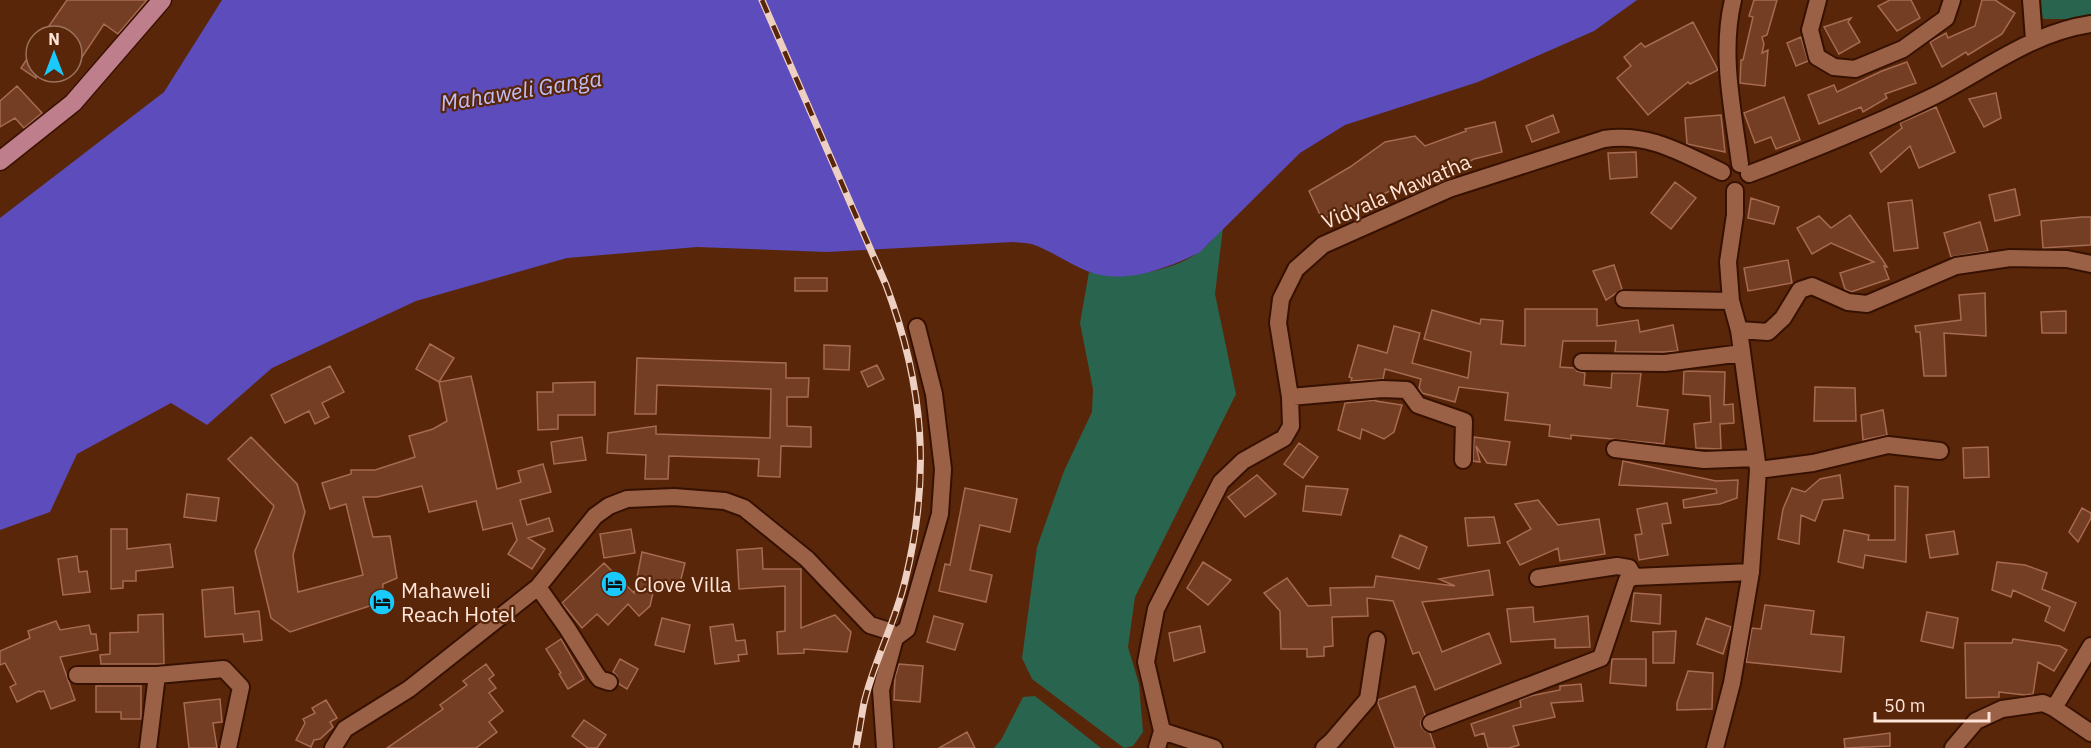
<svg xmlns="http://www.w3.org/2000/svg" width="2091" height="748" font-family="'IBM Plex Sans',sans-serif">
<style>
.green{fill:#29654e}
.water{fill:#5c4cbc}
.building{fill:#743e25;stroke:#a66b51;stroke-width:1.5}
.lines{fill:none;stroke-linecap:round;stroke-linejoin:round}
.minor-casing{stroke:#371100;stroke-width:20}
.major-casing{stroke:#371100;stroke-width:21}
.minor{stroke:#9b6147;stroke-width:16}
.major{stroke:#bf7e8b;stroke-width:18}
.rail-casing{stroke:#edd0c2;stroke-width:7}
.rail{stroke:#59260a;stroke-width:4.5;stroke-dasharray:14;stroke-linecap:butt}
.labels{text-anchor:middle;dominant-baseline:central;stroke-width:4.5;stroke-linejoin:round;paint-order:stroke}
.street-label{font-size:21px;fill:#ffe4d8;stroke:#59260a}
.poi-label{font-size:21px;fill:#ffe4d8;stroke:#59260a;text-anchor:start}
.water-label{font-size:22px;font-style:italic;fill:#c0bff8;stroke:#59260a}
</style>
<rect width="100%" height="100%" fill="#59260a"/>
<!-- green -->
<path class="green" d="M2040 0H2091V16L2079 19H2043Z
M1223 228 1215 294 1236 394 1135 597 1128 647 1139 684 1143 732 1133 746 1124 748 1032 679 1022 658 1037 547 1064 471 1092 412 1093 389 1080 323 1089 272C1123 279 1172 273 1200 251 1209 245 1216 235 1223 228Z
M1035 696 1101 748H994L1001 740 1023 697Z"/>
<!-- water -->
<path class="water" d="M222 0H1637L1594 31 1478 82 1345 125 1300 153 1200 252C1169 268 1122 286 1087 271 1070 264 1054 253 1037 246 1030 243 1021 243 1013 242L827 252 697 247 567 258 416 301 272 368 207 425 171 403 77 454 50 512 0 530V218L164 92Z"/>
<!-- building -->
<path class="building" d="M67 0H147L118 34 104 24 72 72V36H42Z
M1754 0H1777L1767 35 1762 37 1764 44 1762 53 1768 50 1765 86 1740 83 1741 60H1743L1753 17 1749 16Z
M1890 0H1911L1920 18 1897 31 1878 6Z
M1982 0H1995L2015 13 2002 34 1968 55 1966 52 1942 67 1930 42 1946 33 1948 38 1975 26Z
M1851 18 1848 22 1860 42 1839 54 1824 27Z
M1693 22 1718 70 1690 84 1688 82 1648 115 1617 78 1631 66 1624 57 1641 43 1645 47Z
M1801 37 1808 61 1796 66 1787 43Z
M36 45V78L21 68Z
M1907 62 1916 83 1885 94 1887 98 1863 112 1861 107 1819 124 1808 95 1834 85 1837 92 1882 71Z
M17 86 42 113 24 128 15 118 0 127V101Z
M1996 93 2001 118 1984 127 1969 99Z
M1784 97 1800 140 1776 149 1771 137 1755 143 1744 113Z
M1936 107 1955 152 1919 168 1910 146 1881 172 1870 153 1902 128 1900 123Z
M1553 115 1559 132 1532 142 1526 126Z
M1721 115 1725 152 1687 144 1685 118Z
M1495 122 1502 152 1474 159 1432 180 1394 189 1371 200 1322 219 1309 191 1350 167 1385 142 1415 136 1425 146 1466 131 1465 129Z
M1636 152 1637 177 1610 179 1608 153Z
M1675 182 1696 198 1671 229 1651 213Z
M2015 189 2020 215 1995 221 1989 195Z
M1751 198 1779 207 1774 224 1748 218Z
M1912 200 1918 248 1894 251 1888 203Z
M1850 215 1882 259 1887 267 1884 266 1889 279 1851 292 1845 289 1840 273 1874 262 1831 243 1812 254 1797 228 1819 216 1831 228Z
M2082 217H2091V245L2043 248 2041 221Z
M1980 222 1988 251 1951 257 1944 233Z
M1788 260 1792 283 1748 291 1744 268Z
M1614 265 1622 289 1606 300 1593 271Z
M795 278H827V291H795Z
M1985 293 1986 336 1944 333 1946 376H1924L1920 332H1916L1915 326 1961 320 1959 295Z
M1525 309H1597V326L1638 320 1640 332 1673 325 1678 351 1664 352H1615L1616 341H1563L1560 367 1574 368 1577 371 1585 373 1584 385 1611 388 1612 373H1641L1637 406 1668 410 1664 444 1571 435V439L1549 436 1550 425 1505 420 1508 393 1459 387 1455 402 1422 393 1419 388 1421 379 1385 369 1383 379 1351 381 1352 378 1349 377 1358 345 1387 353 1394 326 1420 333 1412 363 1468 378 1471 352 1424 339 1432 310 1480 324 1481 319 1503 321 1501 344 1525 346Z
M2066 311V333H2042L2041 312Z
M430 344 454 358 439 382 416 369Z
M824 345 850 346 849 370 824 369Z
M637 358 786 363V378H809L808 397H787V426L811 427V447L781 446 780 477 758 476 759 459 669 456 668 479H645L646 455 607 453 608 433 656 426V434L770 438 771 389 657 385 656 414H635Z
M877 365 884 379 868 387 861 372Z
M330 366 344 392 322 403 329 417 315 424 309 411 285 423 271 395Z
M1684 371 1725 372 1724 405 1733 404 1734 423 1720 424 1721 449 1696 448 1694 424 1711 422 1710 396 1683 394Z
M471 376 497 489 521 482 518 471 543 464 551 492 520 500 527 525 549 518 553 531 528 538 545 549 532 569 508 554 517 540 512 523 483 530 476 501 429 512 422 486 377 497H363L373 537 390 536 397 578 383 584 382 602 290 632 271 618 255 551 274 506 228 459 251 437 297 484 305 512 293 555 298 592 363 575 346 504 330 509 322 483 351 474V470H375L415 457 409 436 433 429 447 421 439 382Z
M595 382V415H558V429L538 430 537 392H553V383Z
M1815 387 1855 388 1856 421H1814Z
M1376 400V401L1402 405 1394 432 1384 439 1362 429 1360 439 1338 430 1345 403Z
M1883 410 1887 435 1863 440 1861 415Z
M582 437 586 460 554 464 551 442Z
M1474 437 1510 442 1506 465 1487 463 1476 446 1480 462 1473 461Z
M1299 443 1318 457 1303 478 1284 464Z
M1988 447 1989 477 1964 478 1963 448Z
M1623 461 1716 481 1738 480 1737 498 1720 504 1684 508 1683 500 1717 493 1716 489 1619 485Z
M1257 475 1276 494 1245 517 1228 497Z
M1840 475 1843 498 1823 500 1815 521 1801 515 1799 544 1778 539 1783 509 1792 488 1805 492 1820 479Z
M1306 486 1348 489 1341 515 1303 511Z
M1895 486 1908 487 1906 562 1865 555 1863 568 1838 562 1844 530 1869 535 1868 540H1895Z
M965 488 1017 499 1010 532 980 525 970 570 992 575 986 602 939 591 945 564 950 565Z
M187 494 219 498 216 521 184 517Z
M1538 500 1558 525 1599 519 1605 554 1560 561 1558 548 1520 565 1507 542 1531 529 1515 504Z
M1667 503 1671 523 1662 524 1668 555 1639 560 1635 535 1642 534 1637 509Z
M2082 508 2091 513V518L2078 542 2069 532Z
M1494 517 1500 543 1468 546 1465 518Z
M111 529H127V549L170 544 173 567 136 571V581H123V588L111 589Z
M631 529 635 553 604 558 600 534Z
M1954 531 1958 554 1930 558 1926 535Z
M1400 535 1427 547 1419 569 1392 557Z
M762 548 763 569H801V628L835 615 851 632 847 652 804 649V653L778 654 777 632 785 631V586L739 589 737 550Z
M642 552 685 563 681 579 668 590 654 588 650 606 639 616 628 604 608 625 597 614 582 628 562 603 604 563 634 593Z
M77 556 79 572 87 571 90 592 63 595 58 559Z
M1203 562 1231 580 1208 605 1187 588Z
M1997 562 2025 565 2047 573 2042 589 2076 603 2064 631 2045 621 2050 607 2013 590 2011 597 1992 590Z
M1489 570 1493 595 1422 602 1442 652 1489 633 1501 663 1435 690 1419 652 1413 654 1393 601 1367 598 1368 616 1332 617 1333 646 1324 647V656L1307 657V649H1281L1280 611 1264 593 1287 578 1308 606 1331 605 1330 588 1374 587 1376 576 1455 586 1439 579Z
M233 587 235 614 259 611 262 640 244 642 243 634 205 637 202 590Z
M1634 593 1661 595 1660 624 1631 621Z
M1765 605 1814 611 1811 634 1844 637 1841 672 1746 662 1752 628 1761 629Z
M1533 607 1534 622 1588 616 1590 647 1555 648V639L1511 642 1507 609Z
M1927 612 1958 618 1953 648 1921 641Z
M163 614 164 664H101L100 655 110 654V633L138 632V615Z
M934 616 963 624 955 650 927 642Z
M662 618 690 625 684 652 655 645Z
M1706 618 1731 627 1723 654 1697 644Z
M56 621 60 630 89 625 91 634H96L98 650 60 657 75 700 51 709 44 691 40 692 39 691 17 702 10 687 16 684 5 663 0 665V651L30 638 28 631Z
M733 624 736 641 745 640 747 654 738 655 739 661 715 664 710 627Z
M1200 626 1205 652 1174 661 1169 633Z
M1676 631 1674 663H1653V632Z
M561 639 584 679 568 689 559 674 561 673 546 649Z
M2013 639 2060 646 2067 650 2054 671 2038 662 2033 694 2025 695 1999 692V697L1966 698 1965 643H2012Z
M620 659 638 669 627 689 619 684 617 676 613 672Z
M1612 659H1646V686L1610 683Z
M486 664 494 675 489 679 496 688 489 693 503 711 489 722 497 732 476 748H387L443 709 440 705 467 685 463 681Z
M899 664 923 666 920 702 894 700 895 677Z
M1688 671 1713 673 1712 709 1677 710V703Z
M1581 684 1583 701 1551 703 1555 717 1513 726 1519 745 1509 748H1488L1484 733 1475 736 1471 724 1521 707 1520 700 1530 696 1560 690V686Z
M96 686H141V719H121V712H96Z
M1415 686 1425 715 1421 721V726L1425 731 1430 733 1435 748H1395L1378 703V700Z
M220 699 222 722 213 723 217 748H189L184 703Z
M326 700 337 718 330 722 333 727 320 739 314 740 311 747 296 740 305 723 303 719 315 713 312 708Z
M584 720 606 735 597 748H588L572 736Z
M967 732 975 748H939Z
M1890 733V746L1845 748 1844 739Z"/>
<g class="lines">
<defs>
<path id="minor" d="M1733 0C1720 54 1733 110 1740 164
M1818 0 1810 30 1817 57 1834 67 1855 69 1903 49 1946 18 1952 0
M2031 0 2034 40
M1749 174C1812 150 1874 125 1934 96 1987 69 2031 33 2091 24
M1624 299 1731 301
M1739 330 1768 332 1783 318 1800 290 1812 286 1848 302 1867 304 1956 266 2010 258 2067 259 2091 264
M1582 362 1665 363 1742 353
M1290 397 1382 389 1407 390 1418 405 1464 421 1463 460
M1615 449 1704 460 1756 458
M1758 470 1813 463 1888 445 1940 451
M1538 578 1617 566 1629 568 1634 577
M538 587 567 628 596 674 600 679 609 682
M895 638 907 629 940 514 943 469 934 394 917 327
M77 675H157L224 669 241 687 228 748
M2054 708 2091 646
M1431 723 1601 658 1627 580 1634 577 1751 572
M1162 731 1214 748
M148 748 157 675
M333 748 345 729 409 689 538 587 595 516 609 506 627 499 674 497 725 501 744 508 807 559 870 625 889 631 895 638 881 690 885 748
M1157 748 1162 731 1146 662 1156 609 1221 482 1243 461 1284 438 1291 426 1290 397 1278 323 1281 299 1296 269 1323 245 1449 189 1604 139C1649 132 1683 154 1722 172
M1324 748 1332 741 1368 699 1377 640
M1715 748 1732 683 1751 572 1758 470 1739 330 1731 301 1728 262 1735 215V191
M1953 748 1976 721 2002 709 2043 703 2054 708 2091 733"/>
<path id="major" d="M0 161 73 103 162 0"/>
</defs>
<!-- minor casing -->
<use href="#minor" class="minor-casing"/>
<!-- major casing -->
<use href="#major" class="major-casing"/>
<!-- minor -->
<use href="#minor" class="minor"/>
<!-- major -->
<use href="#major" class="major"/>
<defs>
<path id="rail" d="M762 0 886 285C924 386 931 476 905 581 895 623 874 661 864 703 861 718 859 733 856 748"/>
</defs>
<!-- rail casing -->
<use href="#rail" class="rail-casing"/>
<!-- rail -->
<use href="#rail" class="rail"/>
</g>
<!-- icons -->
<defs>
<symbol id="hotel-disc" viewBox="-11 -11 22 22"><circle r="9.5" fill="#1bcafc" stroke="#59260a"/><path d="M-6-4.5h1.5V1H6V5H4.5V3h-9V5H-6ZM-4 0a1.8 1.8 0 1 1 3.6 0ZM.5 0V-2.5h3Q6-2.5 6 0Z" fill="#111"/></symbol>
</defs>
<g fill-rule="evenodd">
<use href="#hotel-disc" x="599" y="569" width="30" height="30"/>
<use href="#hotel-disc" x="367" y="587" width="30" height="30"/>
</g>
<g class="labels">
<!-- street labels -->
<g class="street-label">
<text transform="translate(1396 191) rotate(-23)">Vidyala Mawatha</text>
</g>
<!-- poi labels -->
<g class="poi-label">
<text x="634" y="584">Clove Villa</text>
<text x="401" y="590">Mahaweli<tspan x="401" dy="24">Reach Hotel</tspan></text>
</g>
<!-- water labels -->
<g class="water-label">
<text transform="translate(521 90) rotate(-9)">Mahaweli Ganga</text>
</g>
</g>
<!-- north arrow -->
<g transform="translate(54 54)"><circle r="28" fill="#59260a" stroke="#9b725c" stroke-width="1.5"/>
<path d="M0-4.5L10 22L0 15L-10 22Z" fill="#1bcafc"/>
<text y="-9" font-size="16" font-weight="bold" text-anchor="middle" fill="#ffe4d8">N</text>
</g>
<!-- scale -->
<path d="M1875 712v9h114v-9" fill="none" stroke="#ffe4d8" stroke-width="3"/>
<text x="1884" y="712" font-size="18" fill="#ffe4d8" stroke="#59260a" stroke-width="4.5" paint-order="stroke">50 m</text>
</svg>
